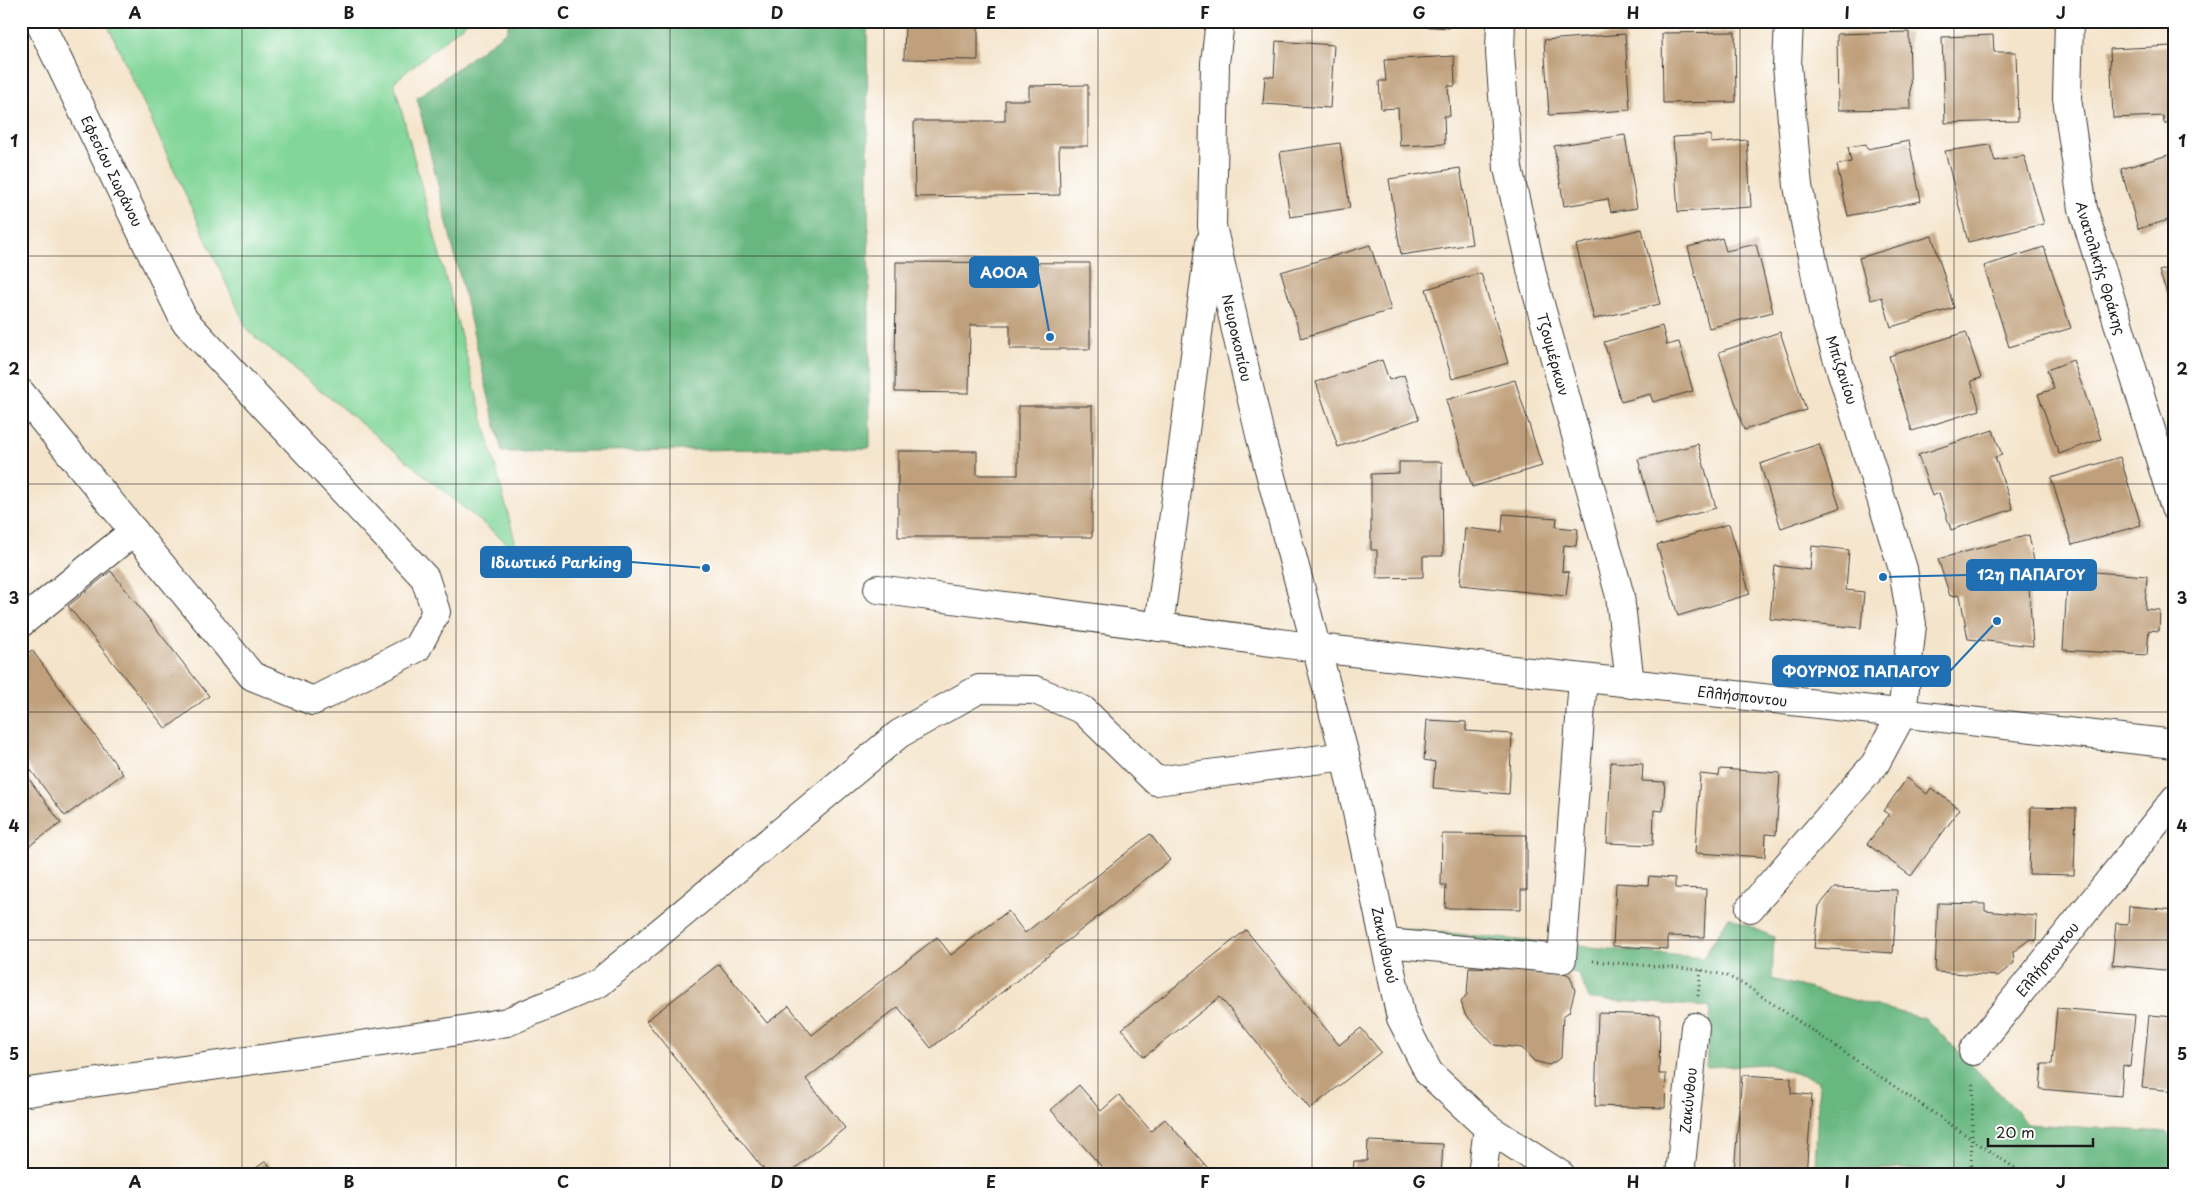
<svg xmlns="http://www.w3.org/2000/svg" width="2196" height="1196" font-family="'Playpen Sans',sans-serif">
<style>
.green{fill:#81d698;stroke:#4e795a}
.forest{fill:#68b780;stroke:#426a4e}
.building{fill:#c0a07c}
.lines{fill:none;stroke-linecap:round;stroke-linejoin:round}
.minor-casing{stroke:#3c3a36;stroke-width:30}
.path{stroke:#3c3a36;stroke-width:3;stroke-dasharray:1 4;stroke-linecap:butt}
.minor{stroke:#fff;stroke-width:28}
.grid{fill:none;stroke:#1c1c1c;stroke-width:1;stroke-opacity:0.55}
.labels{text-anchor:middle;dominant-baseline:central;stroke-width:4;stroke-linejoin:round;paint-order:stroke}
.street-label{font-size:14px;fill:#1c1c1c;stroke:#fff}
.leader{fill:none;stroke:#1f6fb2;stroke-width:2}
.callout-dot{fill:#1f6fb2;stroke:#fff;stroke-width:2}
.callout{fill:#1f6fb2;stroke:#1f6fb2;stroke-width:2}
.callout-label{font-size:15px;text-anchor:middle;font-weight:bold;fill:#fff}
.neatline{fill:none;stroke:#1c1c1c;stroke-width:2}
.grid-label{font-size:16px;text-anchor:middle;font-weight:bold;fill:#1c1c1c}
</style>
<rect width="100%" height="100%" fill="#fff"/>
<filter id="ink" filterUnits="userSpaceOnUse"><feTurbulence type="fractalNoise" baseFrequency=".02" numOctaves="2"/><feDisplacementMap in="SourceGraphic" scale="10" xChannelSelector="R" yChannelSelector="G"/><feConvolveMatrix kernelMatrix="1 2 1 2 8 2 1 2 1" color-interpolation-filters="sRGB"/></filter>
<filter id="wash" filterUnits="userSpaceOnUse"><feTurbulence type="fractalNoise" baseFrequency=".0096" numOctaves="4" result="noise"/><feDisplacementMap in="SourceGraphic" scale="20" xChannelSelector="R" yChannelSelector="G"/><feGaussianBlur stdDeviation="1.12" result="paint"/><feColorMatrix in="noise" values="0 0 0 0 0 0 0 0 0 0 0 0 0 0 0 0 0 1.4 0 .05"/><feComposite in="paint" operator="in"/></filter>
<g filter="url(#wash)">
<rect width="100%" height="100%" fill="#f4e4cb"/>
<!-- green -->
<path class="green" d="M106 21H468L394 82 518 552 248 331Z"/>
<!-- forest -->
<path class="forest" d="M509 21H867L870 448 502 452 417 98 507 31Z
M1729 917 1774 937 1772 979 1926 1019 2016 1110 2026 1124 2166 1132 2175 1144V1175H1935L1928 1169H1815L1819 1081 1767 1064 1706 1067 1710 1007 1589 999 1578 973 1435 959 1402 954 1395 928 1703 958Z"/>
<g id="blocks">
<!-- building -->
<path class="building" d="M905 21H978V60L904 59Z
M1382 21H1450L1449 28 1382 24Z
M1735 32 1736 102 1663 103 1662 33Z
M1909 32 1911 109 1838 110 1837 34Z
M1625 34 1630 110 1549 115 1544 40Z
M1993 35 1994 52H2016L2018 121 1945 123 1942 37Z
M1276 41 1334 45 1330 108 1263 104 1265 76 1274 77Z
M2173 46 2175 53V123H2164L2163 116 2113 118 2110 49Z
M1454 56 1455 86H1448L1450 116H1444L1445 144 1400 146 1398 108 1381 109 1379 81H1386L1384 60Z
M1088 85V146H1059L1060 195 915 197 914 121H1005V100H1029V86Z
M1625 135 1637 208 1611 212 1608 199 1564 206 1554 146Z
M1711 135V143L1747 140 1751 207 1678 212 1673 137Z
M1909 141 1921 201 1848 216 1837 165 1851 162 1848 147 1866 144 1867 149Z
M1340 143 1350 208 1290 217 1280 152Z
M1990 145 1995 161 2024 156 2044 224 1968 242 1945 151Z
M2175 153V218L2138 229 2121 169Z
M1460 168 1472 244 1401 255 1389 179Z
M1642 229 1660 304 1594 319 1576 245Z
M1932 236 1954 308 1891 327 1882 297 1871 300 1859 258Z
M1722 238 1726 251 1756 244 1773 312 1709 328 1688 247Z
M1370 245 1391 310 1301 338 1281 272Z
M2044 247 2071 328 2009 347 1984 266Z
M896 262 1090 263V349H1010V325H970L969 393 895 392Z
M2175 266V313H2174L2159 271Z
M1481 273 1508 363 1452 379 1426 289Z
M1662 326 1667 345 1679 342 1693 391 1653 402 1650 394 1621 402 1604 342Z
M1780 332 1806 410 1744 430 1719 352Z
M1966 332 1981 378 1971 381 1980 410 1912 431 1889 356Z
M1382 360 1389 380 1404 375 1419 419 1338 447 1316 382Z
M2073 360 2101 439 2059 454 2038 394 2054 389 2047 370Z
M1515 380 1542 466 1472 487 1446 400Z
M1018 406H1092V537H898V451H977V475H1018Z
M1993 430 2002 455 1995 457 2013 509 1951 530 1939 493 1932 496 1918 455Z
M1698 444 1716 508 1656 525 1638 459Z
M1819 444 1840 508 1781 528 1760 464Z
M2120 457 2141 525 2072 545 2051 478Z
M1399 462H1442L1443 556H1423V577L1377 578V550H1371V474L1399 473Z
M1503 514 1557 518 1556 527 1578 529 1576 546 1564 545 1562 571 1569 572 1566 596 1460 585 1465 528 1502 532Z
M1729 524 1750 594 1678 616 1657 545Z
M2029 535 2039 587H2029L2033 646 1968 639 1960 595 1950 596 1938 559Z
M1812 546 1849 550 1846 590 1864 592 1861 628 1770 619 1775 566 1810 570Z
M2068 570 2147 576 2145 609 2160 610 2159 631 2149 630 2147 655 2063 650Z
M111 571 209 696 166 729 68 606Z
M32 650 123 774 65 816 21 757V658Z
M1427 720 1466 722V731L1512 734 1509 794 1433 788 1435 762 1424 760Z
M1611 762 1643 764 1642 781 1665 782 1663 811 1654 810 1653 845 1607 843Z
M21 768 61 823 21 852Z
M1720 769 1780 773 1776 835 1766 834 1765 857 1695 853 1700 774 1719 776Z
M1907 778 1927 794 1931 788 1960 809 1911 876 1867 844 1889 815 1884 811Z
M2031 807 2076 808 2074 875 2029 874Z
M1150 834 1170 860 931 1048 898 1007 806 1079 845 1128 787 1175H768L646 1021 719 964 767 1023 789 1006 812 1035 937 937 951 955 1008 911 1025 933Z
M1442 834 1527 835V890H1521V909L1445 908 1446 885H1441Z
M1649 876 1675 878V888L1706 889 1704 937 1668 936V949L1613 946 1616 883 1648 885Z
M1834 888 1897 890 1893 953 1814 948 1819 906Z
M1938 903 1985 904V911L2037 916 2036 941 2030 939 2013 952 2014 963 1998 976 1935 972Z
M2129 906 2175 910V971L2112 965 2116 923 2128 924Z
M1246 930 1339 1045 1361 1028 1381 1052 1310 1109 1220 997 1144 1057 1122 1029Z
M1469 967 1559 970 1570 976 1575 990 1569 1012 1563 1016 1561 1058 1549 1065 1534 1061 1522 1048 1494 1045 1465 1014 1461 1002 1467 994Z
M2057 1008 2135 1015 2130 1067 2123 1065 2121 1096 2040 1089 2042 1064H2052Z
M1598 1013 1660 1015 1659 1074H1666L1665 1108 1595 1106Z
M2149 1015 2175 1017V1091L2142 1088Z
M1742 1075 1791 1078V1093L1812 1095 1806 1175 1734 1172Z
M1079 1085 1101 1111 1119 1095 1151 1131 1165 1119 1214 1175H1109L1051 1110Z
M1368 1141 1443 1144 1441 1175H1353L1354 1161H1367Z
M266 1161 276 1175H246Z"/>
</g>
</g>
<g filter="url(#ink)">
<use href="#blocks" fill-opacity="0" stroke="#3c3a36" stroke-width="1"/>
<g class="lines">
<defs>
<g id="minor">
<path id="s1" d="M1220 21 1215 63 1212 226 1260 435 1345 756 1401 1018 1429 1073 1488 1128 1561 1175"/>
<path id="s2" d="M1501 21 1500 52 1508 168 1534 282 1620 596 1630 684"/>
<path id="s3" d="M2069 21 2067 98 2083 209 2175 508"/>
<path d="M21 393 252 676 313 701 417 648 436 612 425 578 184 320 39 21"/>
<path id="s4" d="M878 589 1317 648 2175 744"/>
<path d="M21 623 134 531"/>
<path d="M1159 627 1210 242"/>
<path d="M1750 908 1875 764 1902 714 1912 625 1903 569 1823 312 1798 186 1787 65 1789 21"/>
<path d="M1386 943 1562 959 1583 679"/>
<path id="s5" d="M1973 1051 2175 799"/>
<path d="M21 1093 445 1033 507 1022 599 983 899 734 979 689 1035 690 1083 710 1156 781 1345 756"/>
<path d="M1482 1175 1488 1128"/>
<path id="s6" d="M1680 1175 1695 1027"/>
</g>
</defs>
<!-- minor casing -->
<use href="#minor" class="minor-casing"/>
<!-- path -->
<path class="path" d="M1593 961 1701 970 1725 975 1745 985 2025 1175
M1698 996 1701 970
M1971 1175 1973 1083"/>
<!-- minor -->
<use href="#minor" class="minor"/>
</g>
</g>
<!-- grid -->
<path class="grid" d="M242 21V1175M456 21V1175M670 21V1175M884 21V1175M1098 21V1175M1312 21V1175M1526 21V1175M1740 21V1175M1954 21V1175M21 256H2175M21 484H2175M21 712H2175M21 940H2175"/>
<g class="labels">
<!-- street labels -->
<g class="street-label">
<text transform="translate(112 171) rotate(64)">Εφεσίου Σωράνου</text>
<text stroke="none"><textPath href="#s3" startOffset="251">Ανατολικής Θράκης</textPath></text>
<text stroke="none"><textPath href="#s1" startOffset="320">Νευροκοπίου</textPath></text>
<text stroke="none"><textPath href="#s2" startOffset="339">Τζουμέρκων</textPath></text>
<text transform="translate(1842 370) rotate(72)">Μπιζανίου</text>
<text stroke="none"><textPath href="#s4" startOffset="871">Ελλήσποντου</textPath></text>
<text stroke="none"><textPath href="#s1" startOffset="945">Ζακυνθινού</textPath></text>
<text stroke="none"><textPath href="#s5" startOffset="118">Ελλήσποντου</textPath></text>
<text stroke="none"><textPath href="#s6" startOffset="75">Ζακύνθου</textPath></text>
</g>
</g>
<!-- callouts -->
<path class="leader" d="M1050 337L1038 272M706 568L631 562M1883 577L1967 575M1997 621L1950 671"/>
<g class="callout-dot">
<circle cx="1050" cy="337" r="5"/>
<circle cx="706" cy="568" r="5"/>
<circle cx="1883" cy="577" r="5"/>
<circle cx="1997" cy="621" r="5"/>
</g>
<g class="callout">
<rect x="970" y="257" width="68" height="30" rx="5"/>
<rect x="481" y="547" width="150" height="30" rx="5"/>
<rect x="1967" y="560" width="129" height="30" rx="5"/>
<rect x="1773" y="656" width="177" height="30" rx="5"/>
</g>
<g class="callout-label">
<text x="1004" y="278">AOOA</text>
<text x="556" y="568">Ιδιωτικό Parking</text>
<text x="2031" y="580">12η ΠΑΠΑΓΟΥ</text>
<text x="1861" y="677">ΦΟΥΡΝΟΣ ΠΑΠΑΓΟΥ</text>
</g>
<!-- margin -->
<rect width="2196" height="1196" fill="none" stroke="#fff" stroke-width="55"/>
<!-- scale -->
<path d="M1988 1138v8h105v-8" fill="none" stroke="#1c1c1c" stroke-width="2.5"/>
<text x="1996" y="1138" font-size="15" fill="#1c1c1c" stroke="#ffffff" stroke-width="4" paint-order="stroke">20 m</text>
<rect x="28" y="28" width="2140" height="1140" class="neatline"/>
<g class="grid-label">
<text x="135" y="19">A</text>
<text x="349" y="19">B</text>
<text x="563" y="19">C</text>
<text x="777" y="19">D</text>
<text x="991" y="19">E</text>
<text x="1205" y="19">F</text>
<text x="1419" y="19">G</text>
<text x="1633" y="19">H</text>
<text x="1847" y="19">I</text>
<text x="2061" y="19">J</text>
<text x="14" y="147">1</text>
<text x="2182" y="147">1</text>
<text x="14" y="375">2</text>
<text x="2182" y="375">2</text>
<text x="14" y="604">3</text>
<text x="2182" y="604">3</text>
<text x="14" y="832">4</text>
<text x="2182" y="832">4</text>
<text x="14" y="1060">5</text>
<text x="2182" y="1060">5</text>
<text x="135" y="1188">A</text>
<text x="349" y="1188">B</text>
<text x="563" y="1188">C</text>
<text x="777" y="1188">D</text>
<text x="991" y="1188">E</text>
<text x="1205" y="1188">F</text>
<text x="1419" y="1188">G</text>
<text x="1633" y="1188">H</text>
<text x="1847" y="1188">I</text>
<text x="2061" y="1188">J</text>
</g>
</svg>
